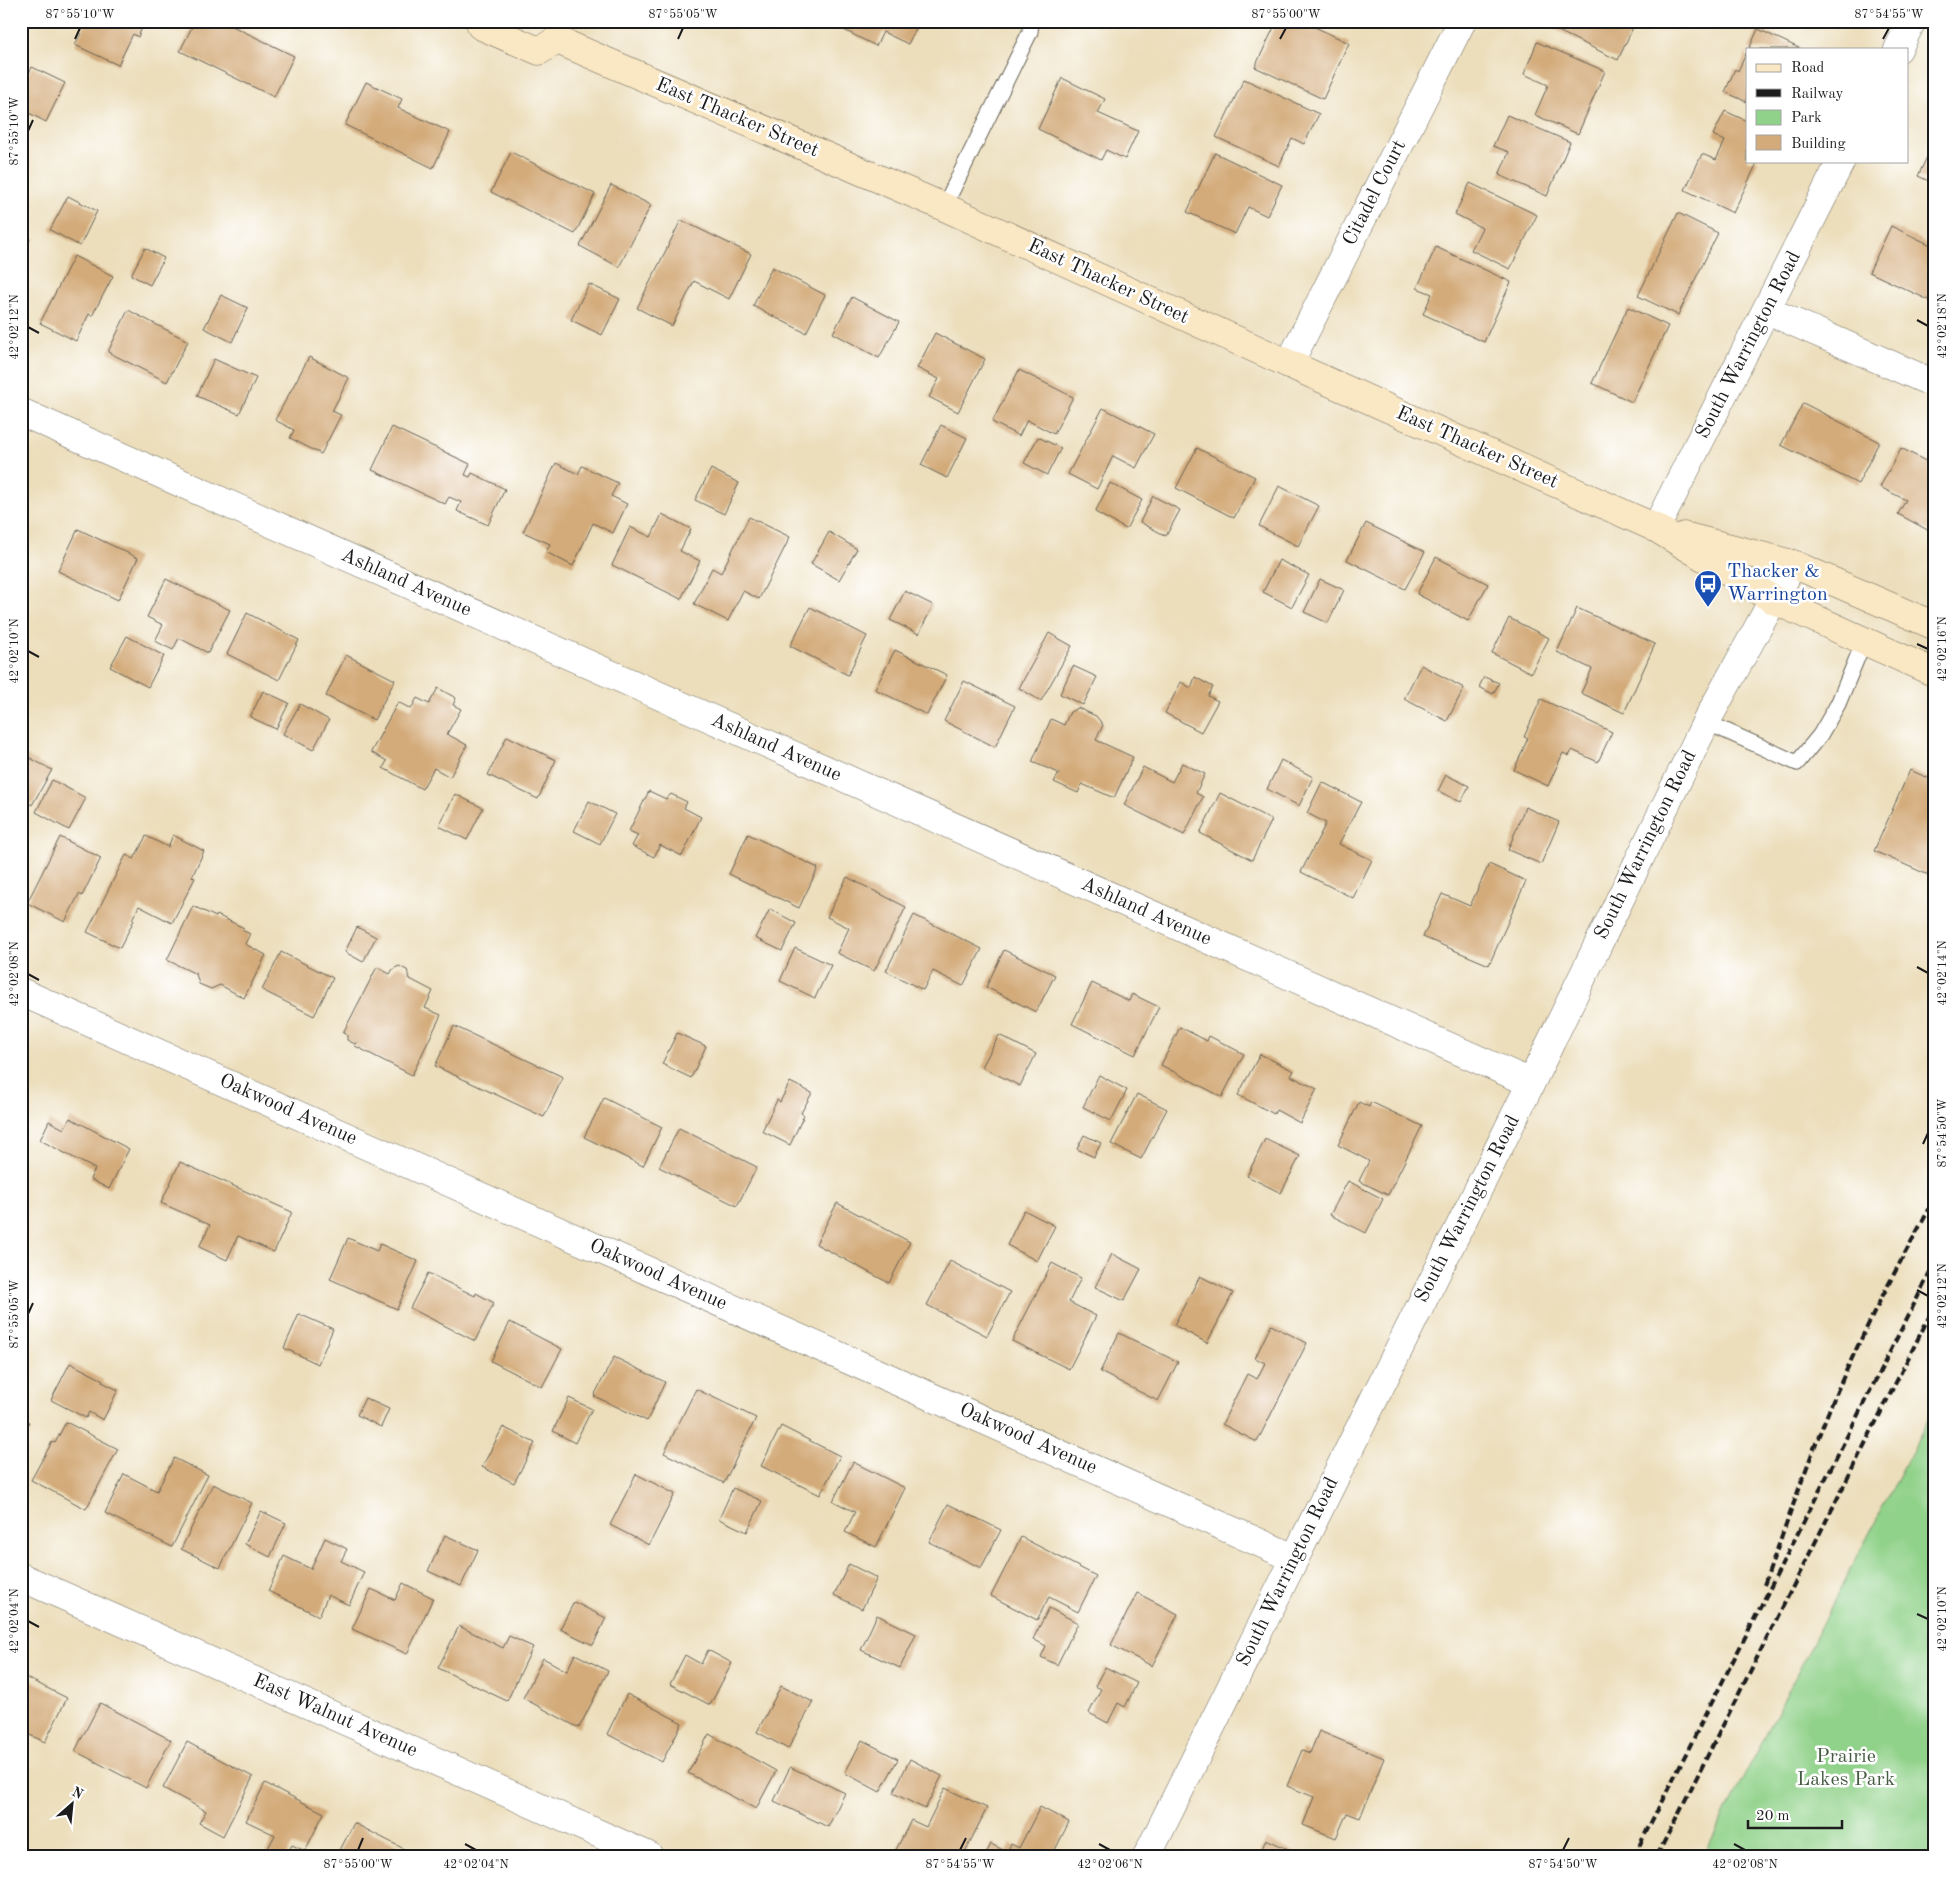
<svg xmlns="http://www.w3.org/2000/svg" width="1956" height="1877" font-family="'Old Standard TT',serif">
<style>
.green{fill:#91d28a;stroke:#567753}
.building{fill:#d3aa79}
.lines{fill:none;stroke-linecap:round;stroke-linejoin:round}
.lane-casing{stroke:#656054;stroke-width:17}
.street-casing{stroke:#656054;stroke-width:29}
.secondary-casing{stroke:#656054;stroke-width:29}
.lane{stroke:#fff;stroke-width:15}
.street{stroke:#fff;stroke-width:28}
.secondary{stroke:#fae7c3;stroke-width:28}
.rail{stroke:#1c1c1c;stroke-width:4;stroke-dasharray:8 4;stroke-linecap:butt}
.ticks{fill:none;stroke:#1c1c1c;stroke-width:2}
.labels{text-anchor:middle;dominant-baseline:central;stroke-width:5;stroke-linejoin:round;paint-order:stroke}
.street-label{font-size:20px;fill:#1c1c1c;stroke:#fff}
.transit-label{font-size:20px;fill:#164399;stroke:#fff;text-anchor:start}
.park-label{font-size:20px;fill:#455c42;stroke:#fff}
.neatline{fill:none;stroke:#1c1c1c;stroke-width:2}
.ticks-label{font-size:12px;text-anchor:middle;fill:#1c1c1c}
</style>
<rect width="100%" height="100%" fill="#fff"/>
<filter id="ink" filterUnits="userSpaceOnUse"><feTurbulence type="fractalNoise" baseFrequency=".02" numOctaves="2"/><feDisplacementMap in="SourceGraphic" scale="10" xChannelSelector="R" yChannelSelector="G"/><feConvolveMatrix kernelMatrix="1 2 1 2 8 2 1 2 1" color-interpolation-filters="sRGB"/></filter>
<filter id="wash" filterUnits="userSpaceOnUse"><feTurbulence type="fractalNoise" baseFrequency=".0096" numOctaves="4" result="noise"/><feDisplacementMap in="SourceGraphic" scale="20" xChannelSelector="R" yChannelSelector="G"/><feGaussianBlur stdDeviation="1.12" result="paint"/><feColorMatrix in="noise" values="0 0 0 0 0 0 0 0 0 0 0 0 0 0 0 0 0 1.4 0 .05"/><feComposite in="paint" operator="in"/></filter>
<g filter="url(#wash)">
<rect width="100%" height="100%" fill="#ecdebb"/>
<!-- green -->
<path class="green" d="M1935 1406V1856H1703Z"/>
<g id="blocks">
<!-- building -->
<path class="building" d="M87 21H145L138 37 133 34 118 65 75 45Z
M195 21H222L294 56 274 97 180 51Z
M826 21H920L908 44 883 32 876 46Z
M1277 21H1302L1349 43 1323 99 1255 67Z
M1555 21H1636L1618 60 1552 28Z
M1758 29 1801 49H1749Z
M1537 42 1605 71 1578 134 1535 115 1548 85 1524 74Z
M1747 52V102L1725 92 1735 69 1738 71Z
M32 67 65 83 46 122 21 109V89Z
M1062 78 1105 99 1098 113 1138 131 1125 159 1106 150 1101 160 1038 129Z
M1244 79 1319 114 1304 144 1292 138 1279 166 1216 137Z
M366 82 402 99 398 108 450 132 433 168 345 125Z
M1725 111 1747 121V161H1758L1733 213 1685 190 1702 154 1716 160 1725 141 1713 135Z
M1507 115 1570 142 1547 196 1499 175 1509 152 1493 146Z
M1935 140V184L1918 176Z
M511 152 595 194 575 234 491 192Z
M1215 153 1282 185 1267 216 1248 207 1235 234 1187 212Z
M1470 183 1537 215 1510 269 1471 250 1482 228 1455 214Z
M611 185 651 205 619 267 580 246Z
M68 196 97 211 80 246 50 230Z
M1678 213 1718 233 1678 315 1638 296Z
M681 220 751 254 729 299 694 281 672 326 637 308Z
M1891 226 1935 247V303L1869 272Z
M21 235 30 239 21 259Z
M1436 247 1511 282 1484 342 1423 314 1432 294 1417 288Z
M145 248 164 258 150 285 131 275Z
M74 256 113 276 92 316 89 314 76 341 40 323Z
M772 267 825 295 806 333 753 306Z
M589 284 620 299 602 335 571 320Z
M221 295 248 308 232 342 204 328Z
M852 297 899 322 879 358 833 333Z
M1628 307 1668 326 1632 402 1592 383Z
M128 310 188 341 167 382 108 352Z
M935 333 985 359 958 412 929 397 939 379 917 368Z
M309 357 349 378 332 411 341 415 321 454 290 438 294 430 275 420Z
M214 359 256 378 239 414 197 396Z
M1019 370 1073 397 1054 434 1027 420 1019 436 992 422Z
M1803 403 1879 442 1858 484 1781 445Z
M1103 408 1154 434 1136 468 1113 456 1097 489 1068 474Z
M941 425 967 438 947 478 921 465Z
M392 427 470 464 465 475 470 477 472 473 505 489 488 525 457 511 461 502 449 497 445 504 372 470Z
M1038 437 1061 448 1047 475 1024 463Z
M1197 448 1255 477 1234 518 1176 488Z
M1901 448 1935 466V534L1898 514 1906 500 1880 487Z
M556 463 578 474 582 466 618 483 611 496 627 504 613 533 593 523 573 566 546 552 550 544 523 532Z
M711 469 739 483 724 514 695 500Z
M1110 483 1142 500 1126 529 1095 512Z
M1279 486 1319 506 1298 546 1259 526Z
M1153 496 1180 510 1166 536 1140 522Z
M662 514 691 529 680 551 700 561 681 599 612 565 630 527 651 537Z
M749 517 790 537 759 599 743 591 728 621 694 604 712 568 721 573Z
M1366 523 1425 552 1405 589 1347 560Z
M78 529 138 558 118 600 58 571Z
M829 532 857 549 839 580 811 564Z
M1436 557 1488 584 1468 621 1417 594Z
M1279 560 1309 575 1292 607 1263 592Z
M166 579 230 610 208 653 179 638 173 650 155 641 163 625 147 617Z
M1320 579 1344 590 1328 623 1304 612Z
M905 591 933 605 919 634 890 620Z
M810 607 867 636 848 675 790 646Z
M1577 608 1655 644 1624 713 1581 693 1592 669 1557 652Z
M247 613 299 640 279 680 227 654Z
M1509 618 1549 638 1531 673 1492 653Z
M1049 633 1072 646 1041 701 1019 688Z
M127 636 164 656 148 687 110 667Z
M895 650 947 675 927 715 875 689Z
M346 655 395 680 374 720 326 696Z
M1421 665 1464 688 1447 721 1404 699Z
M1073 666 1097 677 1083 705 1060 694Z
M1195 677 1213 687 1208 696 1218 701 1201 732 1165 713 1181 682 1191 688Z
M1484 677 1499 683 1493 694 1479 687Z
M964 681 1015 706 995 747 944 721Z
M438 688 456 698 453 705 461 709 447 734 467 745 450 777 434 768 422 789 383 768 387 761 371 752 398 702 411 709 417 698 429 704Z
M263 691 289 703 276 729 250 717Z
M1541 699 1612 732 1598 762 1572 750 1569 756 1563 753 1548 786 1514 770 1528 738 1524 737Z
M300 704 329 720 313 750 283 734Z
M1078 708 1096 716 1103 725 1096 740 1133 757 1114 798 1082 784 1078 793 1054 782 1059 773 1032 762 1051 719 1064 725 1070 712Z
M507 736 556 760 538 799 488 775Z
M21 753 52 770 32 805 21 799Z
M1281 760 1313 777 1299 806 1267 789Z
M1182 763 1205 774 1196 793 1203 797 1184 835 1124 805 1143 767 1172 782Z
M1910 770 1935 781 1933 877 1874 851Z
M1446 775 1469 786 1461 802 1438 791Z
M52 780 86 798 69 830 36 812Z
M1322 782 1361 802 1339 844 1372 860 1353 898 1301 872 1326 823 1307 813Z
M649 791 666 799 671 794 687 802 684 808 701 817 682 856 660 845 654 857 632 846 638 835 629 831Z
M1220 793 1272 820 1252 860 1200 833Z
M455 794 483 808 467 840 439 826Z
M589 801 615 814 600 844 574 831Z
M1525 807 1559 822 1541 864 1508 850Z
M748 834 818 868 799 908 729 874Z
M173 835 204 851 192 877 195 878 172 923 139 906 132 919 134 920 120 948 87 932 126 855 134 859 146 836 168 847Z
M60 837 101 858 82 896 79 894 65 922 27 903Z
M1489 864 1526 881 1489 965 1423 937 1442 894 1470 906Z
M847 877 906 907 874 971 837 953 849 928 827 917Z
M193 906 216 917 217 915 244 928 242 930 250 934 245 944 266 955 244 998 220 985 211 989 199 984 196 974 167 960Z
M770 909 796 923 782 951 755 938Z
M914 915 982 949 963 986 933 971 923 990 886 971Z
M357 927 376 937 363 962 345 952Z
M795 948 831 965 815 998 780 981Z
M1004 950 1055 975 1036 1012 986 987Z
M281 952 333 978 314 1016 262 990Z
M399 966 407 970 409 976 408 978 433 991 425 1008 441 1015 412 1075 355 1046 358 1041 355 1044 347 1040V1035L343 1033 377 967 390 974 393 969Z
M1092 983 1129 1001 1132 994 1159 1007 1135 1055 1072 1024Z
M454 1026 563 1077 544 1117 435 1066Z
M1180 1027 1207 1041 1209 1036 1244 1054 1222 1097 1161 1065Z
M677 1033 706 1046 691 1078 662 1064Z
M999 1035 1036 1054 1020 1086 982 1067Z
M1260 1054 1294 1071 1291 1076 1317 1089 1300 1123 1276 1110 1274 1114 1238 1095Z
M1099 1075 1127 1090 1111 1121 1083 1107Z
M790 1082 812 1093 801 1113 804 1115 790 1145 762 1131 777 1100 780 1102Z
M1137 1094 1167 1109 1141 1159 1111 1144Z
M604 1098 662 1127 643 1166 584 1137Z
M1359 1102 1369 1107 1371 1102 1422 1126 1388 1195 1359 1181 1369 1161 1338 1145Z
M70 1118 129 1149 109 1189 90 1179 95 1169 40 1140 49 1121 64 1129Z
M679 1128 757 1167 737 1206 659 1167Z
M1084 1135 1101 1143 1094 1157 1077 1149Z
M1265 1139 1300 1156 1281 1193 1247 1176Z
M180 1162 292 1212 274 1252 238 1236 227 1260 199 1247 210 1225 161 1203Z
M1348 1181 1383 1199 1366 1233 1330 1215Z
M837 1203 910 1242 889 1283 816 1244Z
M1024 1210 1055 1226 1037 1261 1007 1245Z
M348 1238 377 1251 380 1244 418 1261 397 1309 330 1279Z
M1112 1254 1141 1269 1124 1301 1095 1287Z
M950 1261 1010 1292 987 1336 927 1305Z
M1052 1263 1081 1278 1069 1302 1096 1316 1069 1369 1012 1341Z
M428 1273 475 1296 476 1293 494 1303 475 1341 410 1308Z
M1200 1276 1233 1293 1207 1343 1174 1325Z
M299 1314 333 1329 318 1364 284 1348Z
M510 1322 562 1349 542 1387 491 1361Z
M1271 1325 1307 1343 1257 1442 1222 1424 1247 1374 1257 1379 1265 1363 1255 1358Z
M1119 1333 1178 1362 1158 1401 1100 1372Z
M614 1357 665 1382 647 1421 594 1396Z
M70 1363 103 1380 102 1382 118 1390 103 1420 89 1412 86 1418 51 1400Z
M696 1389 756 1418 724 1483 664 1453Z
M365 1398 389 1409 381 1427 357 1415Z
M569 1398 592 1409 575 1443 553 1431Z
M21 1419 29 1422 21 1437Z
M66 1422 118 1449 86 1509 31 1480 52 1442 55 1443Z
M781 1426 840 1456 820 1495 761 1466Z
M503 1427 535 1443 514 1483 482 1467Z
M174 1458 208 1475 172 1547 105 1513 124 1474 157 1491Z
M853 1462 905 1488 876 1547 845 1532 855 1512 833 1501Z
M636 1474 675 1494 649 1545 610 1525Z
M213 1484 252 1503 220 1568 181 1549Z
M733 1488 762 1501 747 1532 719 1519Z
M948 1504 1001 1530 981 1568 929 1542Z
M261 1511 286 1523 270 1557 245 1544Z
M445 1535 478 1550 461 1586 428 1571Z
M1021 1537 1096 1576 1078 1612 1049 1597 1037 1620 991 1596Z
M325 1538 347 1549 341 1561 364 1572 349 1605 328 1595 319 1616 268 1591 284 1556 311 1569Z
M849 1564 877 1578 862 1609 834 1595Z
M403 1583 433 1598 407 1654 352 1629 371 1589 395 1600Z
M1137 1593 1178 1614 1152 1666 1111 1645Z
M574 1602 606 1618 593 1645 560 1629Z
M1049 1608 1078 1623 1057 1665 1041 1657 1046 1646 1033 1639Z
M877 1615 916 1634 900 1668 861 1650Z
M459 1626 503 1648 509 1636 533 1647 507 1701 438 1668Z
M708 1650 732 1663 710 1705 670 1684 685 1655 701 1664Z
M575 1654 608 1671 579 1728 523 1698 543 1658 567 1671Z
M1105 1667 1137 1683 1125 1707 1118 1703 1108 1723 1089 1713 1101 1689 1095 1686Z
M21 1675 67 1698 45 1742 21 1731Z
M781 1686 813 1702 788 1749 757 1732Z
M627 1694 682 1723 662 1762 607 1734Z
M100 1703 171 1740 146 1788 75 1751Z
M1319 1731 1384 1758 1360 1818 1347 1813 1336 1838 1303 1825 1314 1797 1287 1786 1302 1750 1310 1753Z
M709 1734 776 1771 756 1809 688 1773Z
M862 1740 898 1759 880 1792 845 1773Z
M187 1742 253 1777 223 1836 199 1823 206 1811 163 1788Z
M910 1759 942 1776 925 1809 893 1793Z
M790 1767 845 1793 828 1827 774 1801Z
M265 1783 324 1813 305 1851 292 1845 286 1856H273L266 1852 275 1835 246 1821Z
M945 1788 987 1808 963 1856H893L911 1820 926 1827Z
M1040 1807 1069 1822 1052 1856H985L991 1844 1007 1852 1011 1844 1019 1848Z
M354 1823 408 1851 406 1856H337Z
M1266 1839 1303 1856H1259Z"/>
</g>
</g>
<g filter="url(#ink)">
<use href="#blocks" fill-opacity="0" stroke="#656054" stroke-width="1"/>
<g class="lines">
<defs>
<path id="lane" d="M944 207 1030 32 1031 21
M1706 722 1797 763 1820 735 1838 704 1864 641"/>
<path id="street" d="M1898 49 1912 21
M1766 310 1935 384
M1289 364 1462 21
M21 412 1531 1083
M1656 528 1841 161
M21 992 1294 1558
M21 1577 649 1856
M1147 1856 1531 1083 1706 722 1793 564"/>
<path id="secondary" d="M480 21 481 26 539 51 557 40
M557 40 944 207 1289 364 1656 528 1774 600 1935 673
M1684 536 1793 564 1935 626"/>
</defs>
<!-- lane casing -->
<use href="#lane" class="lane-casing"/>
<!-- street casing -->
<use href="#street" class="street-casing"/>
<!-- secondary casing -->
<use href="#secondary" class="secondary-casing"/>
<!-- lane -->
<use href="#lane" class="lane"/>
<!-- street -->
<use href="#street" class="street"/>
<!-- secondary -->
<use href="#secondary" class="secondary"/>
<!-- rail -->
<path class="rail" d="M1764 1585C1787 1524 1807 1463 1832 1403 1862 1333 1897 1266 1935 1199
M1634 1856 1935 1263
M1657 1856 1935 1305"/>
</g>
</g>
<!-- ticks -->
<path class="ticks" d="M75 39 80 28M678 39 683 28M1280 39 1286 28M1883 39 1889 28M28 131 33 120M1917 320 1928 326M28 327 39 333M1917 644 1928 649M28 651 39 657M1917 967 1928 973M28 974 39 980M1923 1144 1928 1133M1917 1290 1928 1296M28 1314 33 1303M1917 1614 1928 1619M28 1621 39 1627M465 1844 476 1850M1099 1844 1110 1850M1734 1844 1745 1850M358 1850 363 1838M960 1850 966 1838M1563 1850 1569 1838"/>
<!-- icons -->
<defs>
<symbol id="bus-pin" viewBox="-11 -11 22 30"><path d="M0 17L-7.5 6A9.5 9.5 0 1 1 7.5 6Z" fill="#1a4fb4" stroke="#fff"/><path d="M-5-6H5V4H4V6H2V4H-2V6H-4V4H-5ZM-3.5-4V0h7V-4ZM-3.5 1.2v1.5H-2V1.2ZM2 1.2v1.5H3.5V1.2Z" fill="#fff"/></symbol>
</defs>
<g fill-rule="evenodd">
<use href="#bus-pin" x="1692" y="568" width="32" height="43"/>
</g>
<g class="labels">
<!-- street labels -->
<g class="street-label">
<text transform="translate(737 118) rotate(23)">East Thacker Street</text>
<text transform="translate(1375 193) rotate(-63)">Citadel Court</text>
<text transform="translate(1108 282) rotate(25)">East Thacker Street</text>
<text transform="translate(1749 345) rotate(-63)">South Warrington Road</text>
<text transform="translate(1477 448) rotate(24)">East Thacker Street</text>
<text transform="translate(406 583) rotate(24)">Ashland Avenue</text>
<text transform="translate(776 748) rotate(24)">Ashland Avenue</text>
<text transform="translate(1646 845) rotate(-64)">South Warrington Road</text>
<text transform="translate(1146 912) rotate(24)">Ashland Avenue</text>
<text transform="translate(288 1110) rotate(24)">Oakwood Avenue</text>
<text transform="translate(1468 1209) rotate(-63)">South Warrington Road</text>
<text transform="translate(658 1275) rotate(24)">Oakwood Avenue</text>
<text transform="translate(1028 1439) rotate(24)">Oakwood Avenue</text>
<text transform="translate(1288 1572) rotate(-64)">South Warrington Road</text>
<text transform="translate(335 1716) rotate(24)">East Walnut Avenue</text>
</g>
<!-- transit labels -->
<g class="transit-label">
<text x="1727" y="572">Thacker &amp;<tspan x="1727" dy="23">Warrington</tspan></text>
</g>
<!-- park labels -->
<g class="park-label">
<text x="1846" y="1757">Prairie<tspan x="1846" dy="23">Lakes Park</tspan></text>
</g>
</g>
<!-- margin -->
<rect width="1956" height="1877" fill="none" stroke="#fff" stroke-width="55"/>
<!-- legend -->
<rect x="1746" y="48" width="162" height="115" fill="#ffffff" stroke="#a4a4a4"/>
<rect x="1756" y="64" width="25" height="8" fill="#fae7c3" stroke="#a4a4a4"/>
<text x="1791" y="72" font-size="15" fill="#1c1c1c">Road</text>
<rect x="1756" y="89" width="25" height="8" fill="#1c1c1c" stroke="#a4a4a4"/>
<text x="1791" y="98" font-size="15" fill="#1c1c1c">Railway</text>
<rect x="1756" y="110" width="25" height="15" fill="#91d28a" stroke="#a4a4a4"/>
<text x="1791" y="122" font-size="15" fill="#1c1c1c">Park</text>
<rect x="1756" y="135" width="25" height="15" fill="#d3aa79" stroke="#a4a4a4"/>
<text x="1791" y="148" font-size="15" fill="#1c1c1c">Building</text>
<!-- north arrow -->
<g transform="translate(72 1804) rotate(27)" stroke="#ffffff" stroke-width="4" paint-order="stroke">
<path d="M0-4L9 19L0 12L-9 19Z" fill="#1c1c1c"/>
<text y="-8" font-size="14" font-weight="bold" text-anchor="middle" fill="#1c1c1c">N</text>
</g>
<!-- scale -->
<path d="M1748 1820v8h94v-8" fill="none" stroke="#1c1c1c" stroke-width="2.5"/>
<text x="1756" y="1820" font-size="15" fill="#1c1c1c" stroke="#ffffff" stroke-width="4" paint-order="stroke">20 m</text>
<rect x="28" y="28" width="1900" height="1822" class="neatline"/>
<g class="ticks-label">
<text x="80" y="18">87°55'10"W</text>
<text x="683" y="18">87°55'05"W</text>
<text x="1286" y="18">87°55'00"W</text>
<text x="1889" y="18">87°54'55"W</text>
<text transform="translate(14 131) rotate(-90)" y="4">87°55'10"W</text>
<text transform="translate(1942 326) rotate(-90)" y="4">42°02'18"N</text>
<text transform="translate(14 327) rotate(-90)" y="4">42°02'12"N</text>
<text transform="translate(1942 649) rotate(-90)" y="4">42°02'16"N</text>
<text transform="translate(14 651) rotate(-90)" y="4">42°02'10"N</text>
<text transform="translate(1942 973) rotate(-90)" y="4">42°02'14"N</text>
<text transform="translate(14 974) rotate(-90)" y="4">42°02'08"N</text>
<text transform="translate(1942 1133) rotate(-90)" y="4">87°54'50"W</text>
<text transform="translate(1942 1296) rotate(-90)" y="4">42°02'12"N</text>
<text transform="translate(14 1314) rotate(-90)" y="4">87°55'05"W</text>
<text transform="translate(1942 1619) rotate(-90)" y="4">42°02'10"N</text>
<text transform="translate(14 1621) rotate(-90)" y="4">42°02'04"N</text>
<text x="358" y="1868">87°55'00"W</text>
<text x="476" y="1868">42°02'04"N</text>
<text x="960" y="1868">87°54'55"W</text>
<text x="1110" y="1868">42°02'06"N</text>
<text x="1563" y="1868">87°54'50"W</text>
<text x="1745" y="1868">42°02'08"N</text>
</g>
</svg>
